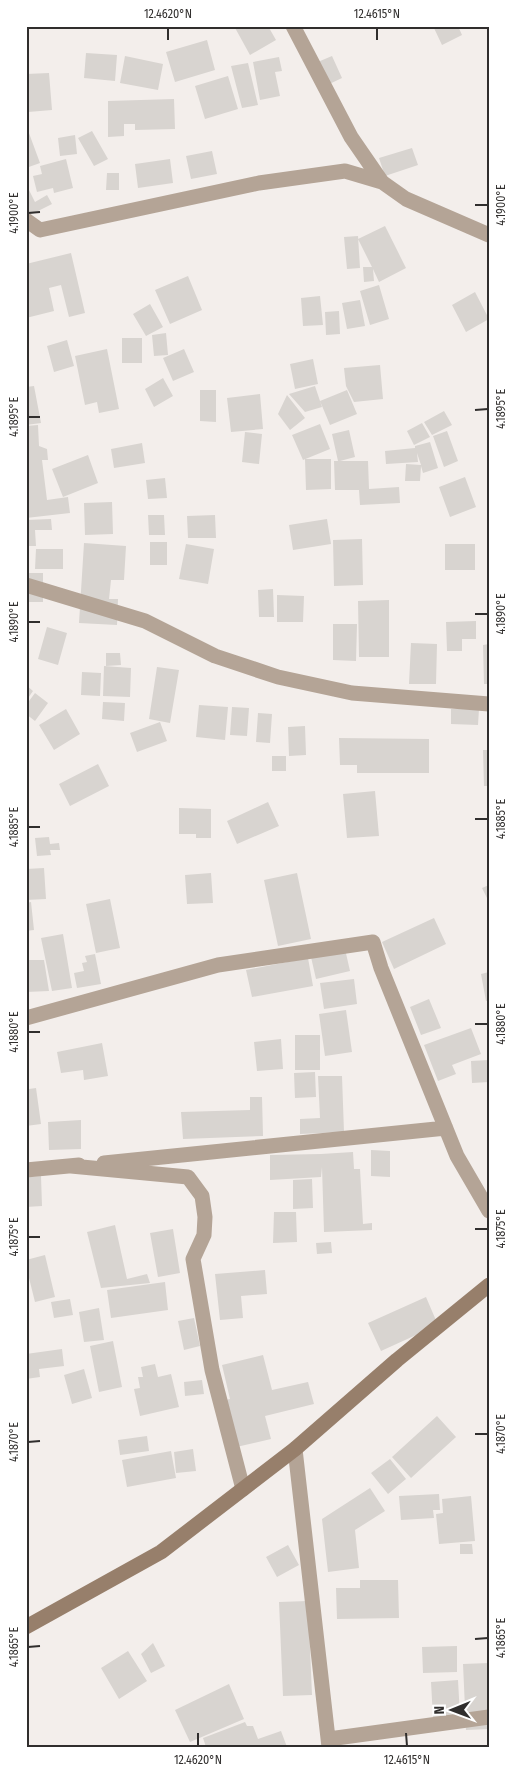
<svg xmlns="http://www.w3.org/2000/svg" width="515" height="1773" font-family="'Fira Sans Condensed',sans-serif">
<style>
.building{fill:#d8d4d0}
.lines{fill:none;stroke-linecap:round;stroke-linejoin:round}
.street{stroke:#b4a496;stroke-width:15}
.secondary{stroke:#977f6b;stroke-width:15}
.ticks{fill:none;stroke:#302e2d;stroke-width:2}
.neatline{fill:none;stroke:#302e2d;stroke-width:2}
.ticks-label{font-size:12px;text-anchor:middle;fill:#302e2d}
</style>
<rect width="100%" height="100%" fill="#f3eeeb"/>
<!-- building -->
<path class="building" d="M234 26H268L276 40 250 55Z
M373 26H397V28L373 29Z
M433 26H458L462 35 442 45Z
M207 40 215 70 175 82 166 52Z
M86 53 117 55 115 81 84 78Z
M125 56 163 64 158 90 120 83Z
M332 56 342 78 323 87 313 64Z
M279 57 282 71 275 72 280 96 260 100 253 62Z
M248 63 258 105 242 108 231 66Z
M49 73 52 110 28 112 26 74Z
M228 76 238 109 205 119 195 86Z
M174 99 175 129 135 130V124H124V136L108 137V101Z
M26 125 40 163 26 168Z
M92 131 108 159 94 166 78 138Z
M75 135 77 154 60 156 58 138Z
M412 148 418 165 385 176 379 158Z
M212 151 217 174 191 179 186 156Z
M66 159 73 188 54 193 53 188 37 192 33 176 42 174 40 166Z
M170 159 173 183 138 188 135 164Z
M107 173H119V190H106Z
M29 190 35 202 47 195 52 204 28 216 26 213V192Z
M385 226 406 268 379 282 373 269 374 281 364 282 363 267H372L358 239Z
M358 236 360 268 347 269 344 237Z
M71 253 85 313 69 317 61 285 49 288 54 311 26 318V264Z
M188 276 202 310 170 324 155 290Z
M379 285 389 319 370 325 360 291Z
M475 292 489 319 466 332 452 305Z
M320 296 323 325 303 326 301 298Z
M360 300 365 326 347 329 342 303Z
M150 304 163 327 146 336 133 314Z
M339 311 340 334 326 335 325 312Z
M166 333 168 355 154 356 152 335Z
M122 338H142V363H122Z
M67 340 74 366 54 372 47 346Z
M107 349 119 409 99 413 97 402 85 405 75 356Z
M184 349 194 372 173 381 163 358Z
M313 359 318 384 295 389 290 364Z
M380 365 383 399 354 402 346 386 344 368Z
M163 378 173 396 154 407 145 389Z
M34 386 41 423 26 425V387Z
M315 386 322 407 305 412 289 394Z
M200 390H216V422L200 421Z
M347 390 357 414 330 425 320 401Z
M260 394 263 429 231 432 227 398Z
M287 395 305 418 290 430 278 414Z
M444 411 452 425 432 435 424 422Z
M422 423 430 437 414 445 407 431Z
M320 424 330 449 303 460 292 435Z
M38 425 39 446 47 449 48 460H42L47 500 68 497 70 513 26 518V426Z
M349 430 355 457 340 461H368L369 489 399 487 400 503 360 505 359 490H335L334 461H338L332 434Z
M447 431 458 461 444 467 433 436Z
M245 432 262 434 259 464 242 462Z
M430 442 438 468 423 473 421 466 420 481H405L406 464 421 465 417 453 418 462 386 464 385 451 415 448V446Z
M142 443 145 463 114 468 111 449Z
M88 455 98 483 63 497 52 469Z
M305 459H331V489L306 490Z
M465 477 476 507 450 517 439 487Z
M165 478 167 498 148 499 146 480Z
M112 502 113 534 85 535 84 503Z
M148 515H164L165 535H149Z
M215 515 216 538H188L187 516Z
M51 519 52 530H35L36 546H26V520Z
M327 519 331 544 293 550 289 525Z
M362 539 363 585 334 586 333 540Z
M150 542H167V565H150Z
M84 543 126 546 124 580H111L109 599H118L117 625 79 623Z
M186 544 214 549 208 584 179 579Z
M445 544H475V570H445Z
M36 549H63V569H35Z
M26 573H43V602H26Z
M273 589 274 617H259L258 590Z
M277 595 304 596 303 622H277Z
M389 600V657H359L358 601Z
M476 621V639H462V651H447L446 622Z
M333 624H357L356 661 333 660Z
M47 627 67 633 58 665 38 659Z
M411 643 437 644 436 684H409Z
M489 644V684H484L483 645Z
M106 653H120L121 665 106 666Z
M104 666 131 668 130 697 103 696Z
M157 667 179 670 170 723 149 719Z
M82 672 101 673 100 696 81 695Z
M26 685 33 691 26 701Z
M35 693 48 703 35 721 26 714V705Z
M103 702 125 703 124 721 102 719Z
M199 705 228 707 225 740 196 737Z
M232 707 249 708 247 736 230 735Z
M66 709 80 734 54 750 39 725Z
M451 709H479L478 725 451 724Z
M258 713 272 714 270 743 256 742Z
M160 722 167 741 137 752 130 733Z
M305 726 306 755 289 756 288 727Z
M339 738 429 739V773H357V765H340Z
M483 750H489V786H484Z
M272 756H286V771H272Z
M98 764 109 786 70 806 59 784Z
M375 791 379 836 347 838 343 794Z
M268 802 279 826 237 844 227 821Z
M179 808 211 809V838H196V834H179Z
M49 837 50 844 59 843 60 850H50L51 855 37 856 35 838Z
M44 868 46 899 26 900V869Z
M211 873 213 903 187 904 185 875Z
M297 873 311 939 278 946 264 880Z
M489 885V902L482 888Z
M110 899 120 948 96 953 86 904Z
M31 902 34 930 26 931V903Z
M434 918 446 944 394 969 382 942Z
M63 934 72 988 52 991 41 938Z
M345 949 350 971 316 979 311 957Z
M95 954 101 984 77 988 74 973 84 971 82 963 87 962 85 956Z
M308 958 313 986 252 997 246 970Z
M26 960H44L49 991 26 992Z
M489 972V1000L486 1001 481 974Z
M354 979 357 1004 324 1009 320 983Z
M429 999 441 1028 421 1035 410 1007Z
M346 1010 352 1052 325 1056 319 1014Z
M471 1028 481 1054 452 1065 456 1074 438 1081 424 1045Z
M295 1035H320V1070H295Z
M281 1039 283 1069 257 1071 254 1042Z
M102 1043 108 1076 84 1080 83 1070 61 1073 57 1052Z
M489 1060V1082L472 1083 471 1061Z
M315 1072 316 1097 295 1098 294 1073Z
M318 1076H342L344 1132 300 1134V1119L320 1118Z
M26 1079 29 1089 36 1088 41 1124 26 1126Z
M250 1097H262L263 1136 183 1139 181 1112 250 1110Z
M81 1120V1149L49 1150 48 1122Z
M371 1150 390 1151V1177L371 1176Z
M353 1152 354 1169H360L363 1224 372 1223V1230L324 1232 322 1167 321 1177 270 1180V1155L321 1154Z
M41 1176 42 1206 26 1207V1177Z
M312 1179 313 1208 293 1209V1180Z
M274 1212H296L297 1242 273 1243Z
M115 1225 127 1279 147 1274 150 1283 101 1288 87 1232Z
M173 1229 180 1273 158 1277 150 1233Z
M331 1242 332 1253 317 1254 316 1243Z
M45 1255 55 1297 35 1302 26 1266V1260Z
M265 1270 267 1294 241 1296 243 1318 220 1320 215 1274Z
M165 1282 168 1310 111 1318 107 1290Z
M426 1297 438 1325 381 1351 368 1323Z
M70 1299 73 1315 54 1318 51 1302Z
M99 1308 104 1340 84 1342 79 1312Z
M194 1318 200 1346 184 1350 178 1321Z
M113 1341 122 1387 99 1392 90 1346Z
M62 1349 64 1366 39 1369 40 1377 26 1379V1354Z
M263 1355 272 1390 308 1382 314 1404 265 1416 271 1439 232 1448 221 1401 230 1399 222 1365Z
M155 1364 158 1377 171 1374 179 1407 140 1416 134 1389 140 1388 138 1377H143L141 1367Z
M84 1369 92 1398 72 1404 64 1375Z
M202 1380 204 1394 185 1396 184 1382Z
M437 1416 456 1437 411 1478 392 1457Z
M147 1436 149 1451 120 1455 118 1440Z
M193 1449 196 1471 176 1473 174 1452Z
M171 1451 176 1478 127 1487 122 1460Z
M390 1459 406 1479 388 1494 371 1473Z
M370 1488 385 1511 355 1530 359 1568 328 1572 322 1519Z
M439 1494 440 1510H433L434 1518 401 1520 399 1496Z
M471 1496 475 1541 439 1544 436 1514 443 1513 442 1499Z
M460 1544H472L473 1554H460Z
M288 1545 299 1565 277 1577 266 1557Z
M360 1580H398L399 1618 337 1619 336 1588H360Z
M308 1601 312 1695 283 1696 279 1602Z
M153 1643 165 1666 151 1673 141 1654Z
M457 1646V1672L423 1673 422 1647Z
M128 1651 147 1681 119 1699 101 1668Z
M489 1663V1729L466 1730 463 1664Z
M458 1680 460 1716 433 1718 431 1682Z
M229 1684 244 1719 190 1742 175 1710Z
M245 1722 247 1726H253L258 1739 281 1731 287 1747H206L203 1738Z"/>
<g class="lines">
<!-- street -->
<path class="street" d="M293 26 351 137 382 182
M26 220 40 230 259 183 345 171 382 182 406 199 489 235
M26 585 145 621 215 656 278 677 352 693 489 704
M26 1018 218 965 373 942 381 968 457 1156 489 1211
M104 1163 446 1128
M71 1166 188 1177 202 1196 205 1217 204 1235 193 1259 212 1370 243 1489
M26 1170 79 1165
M295 1449 329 1747
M329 1739 489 1717"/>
<!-- secondary -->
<path class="secondary" d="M26 1627 161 1552 295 1449 397 1360 489 1285"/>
</g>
<!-- ticks -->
<path class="ticks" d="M168 28V40M377 28V40M475 205H488M28 213 40 212M475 410 488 409M28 417H40M475 614H488M28 622H40M475 819H488M28 827H40M475 1024H488M28 1032H40M475 1229H488M28 1237H40M475 1434H488M28 1442 40 1441M475 1639 488 1638M28 1647 40 1646M198 1733V1746M406 1733 407 1746"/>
<!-- border -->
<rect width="515" height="1773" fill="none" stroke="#ffffff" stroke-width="55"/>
<!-- north arrow -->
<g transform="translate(452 1710) rotate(269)" stroke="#ffffff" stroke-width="4" paint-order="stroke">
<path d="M0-4L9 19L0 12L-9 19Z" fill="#302e2d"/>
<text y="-8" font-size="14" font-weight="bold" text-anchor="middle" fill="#302e2d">N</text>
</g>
<rect x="28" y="28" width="460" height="1718" class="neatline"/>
<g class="ticks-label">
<text x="168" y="18">12.4620°N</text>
<text x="377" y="18">12.4615°N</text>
<text transform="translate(501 205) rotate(-90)" y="4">4.1900°E</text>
<text transform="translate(14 213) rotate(-90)" y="4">4.1900°E</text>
<text transform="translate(501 409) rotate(-90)" y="4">4.1895°E</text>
<text transform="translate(14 417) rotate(-90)" y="4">4.1895°E</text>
<text transform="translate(501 614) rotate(-90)" y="4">4.1890°E</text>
<text transform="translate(14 622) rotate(-90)" y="4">4.1890°E</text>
<text transform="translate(501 819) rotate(-90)" y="4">4.1885°E</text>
<text transform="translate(14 827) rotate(-90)" y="4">4.1885°E</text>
<text transform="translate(501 1024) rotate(-90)" y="4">4.1880°E</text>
<text transform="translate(14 1032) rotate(-90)" y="4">4.1880°E</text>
<text transform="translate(501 1229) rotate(-90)" y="4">4.1875°E</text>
<text transform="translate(14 1237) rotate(-90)" y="4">4.1875°E</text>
<text transform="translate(501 1434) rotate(-90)" y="4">4.1870°E</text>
<text transform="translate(14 1442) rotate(-90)" y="4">4.1870°E</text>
<text transform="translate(501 1638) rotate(-90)" y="4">4.1865°E</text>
<text transform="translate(14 1647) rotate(-90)" y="4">4.1865°E</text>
<text x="198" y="1764">12.4620°N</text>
<text x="407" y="1764">12.4615°N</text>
</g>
</svg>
